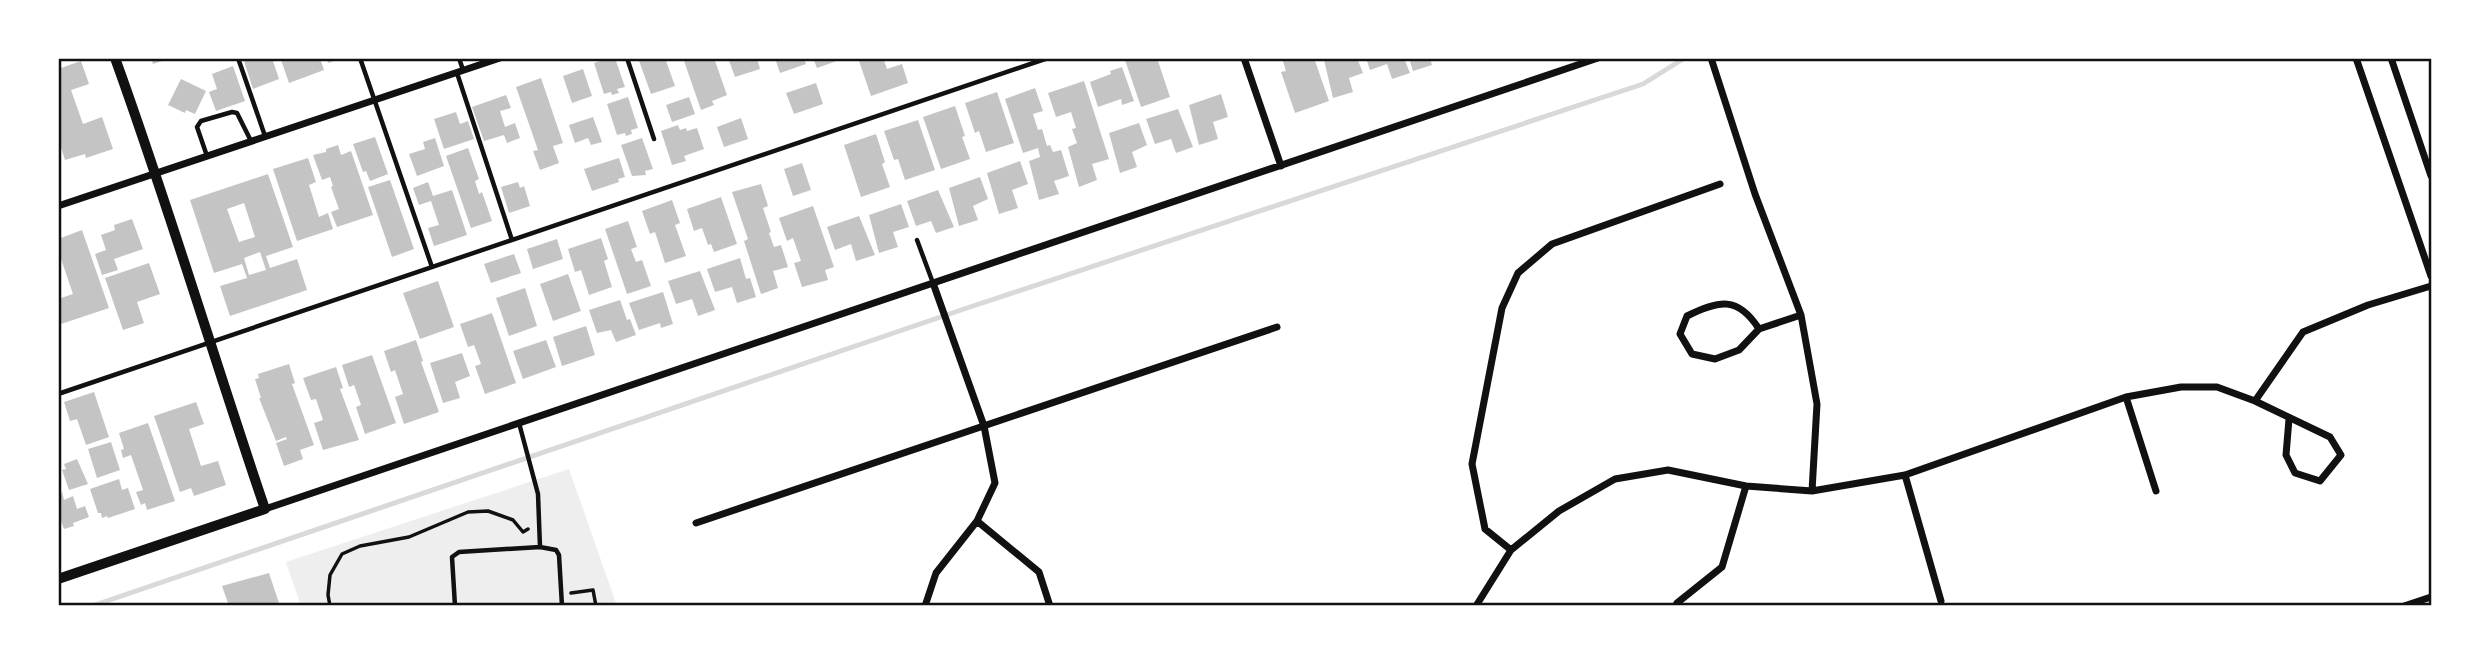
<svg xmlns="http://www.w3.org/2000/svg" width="2489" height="664" font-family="Jost,sans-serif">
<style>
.green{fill:#eee}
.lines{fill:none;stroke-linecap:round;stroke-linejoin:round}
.stream{stroke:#d9d9d9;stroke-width:5}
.building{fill:#c4c4c4;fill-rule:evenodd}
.path{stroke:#111;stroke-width:3.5}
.service{stroke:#111;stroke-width:4.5}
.minor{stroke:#111;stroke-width:7}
.tertiary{stroke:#111;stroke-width:10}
.neatline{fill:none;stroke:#111;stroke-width:2.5}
</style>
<rect width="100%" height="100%" fill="#fff"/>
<!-- green -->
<path class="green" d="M569 469 617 606H301L286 562Z"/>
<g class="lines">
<!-- stream -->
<path class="stream" d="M92 606 967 308 1643 84 1683 59"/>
</g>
<!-- building -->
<path class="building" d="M151 58H171L153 64Z
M251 58H272L279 79 253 89 244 61Z
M287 58H320L324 70 289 83 281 60Z
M327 58H343L328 63Z
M609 58H615L625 87 617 89 619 93 612 95 611 92 604 94 594 63Z
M638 58H665L675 86 651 94Z
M683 58H714L727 95 712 101 714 105 701 110Z
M728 58H757L760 69 735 77Z
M775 58H804L806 64 780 73Z
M813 58H845L817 68Z
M858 58H883L887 69 902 64 908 83 871 96Z
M1133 58H1157L1170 97 1141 107 1125 60Z
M1282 58H1314L1329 101 1295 113 1281 72 1286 71Z
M1332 58H1357L1363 73 1349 78 1353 92 1333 98 1324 60Z
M1366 58H1404L1410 73 1392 79 1387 64 1370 70Z
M1409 58H1430L1432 65 1413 71Z
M81 61 89 84 71 90 83 124 102 117 113 149 86 158 85 154 65 160 58 138V69Z
M233 66 245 101 216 111 209 92 217 89 212 74Z
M1122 67 1134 101 1122 105 1121 99 1098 107 1090 82 1111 74 1110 71Z
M583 69 592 96 572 103 563 76Z
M541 78 563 143 553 146 559 163 540 170 533 151 538 150 516 87Z
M181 79 206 91 195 114 186 110 185 113 168 105Z
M1084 81 1109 159 1092 164 1097 180 1079 187 1068 147 1077 143 1072 129 1076 128 1071 112 1056 117 1048 93Z
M816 83 823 104 794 114 786 93Z
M1035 88 1043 111 1033 114 1038 130 1042 129 1047 146 1050 145 1053 152 1061 150 1069 176 1054 181 1059 194 1039 200 1029 161 1040 157 1038 148 1023 153 1005 99Z
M997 92 1014 143 986 152 979 131 975 133 965 103Z
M1221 94 1228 117 1213 122 1218 139 1199 145 1189 105Z
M506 95 511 108 500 111 505 127 515 123 520 138 507 143 504 135 484 141 472 107Z
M628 97 638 128 631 130 632 134 626 136 625 133 617 135 607 104Z
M689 97 695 114 672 122 666 105Z
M955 106 965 136 962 137 970 159 941 169 923 117Z
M1178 109 1193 147 1176 153 1171 139 1155 144 1146 119Z
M456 112 460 124 468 121 474 139 444 149 434 119Z
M593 117 602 142 591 145 588 138 575 143 569 125Z
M741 118 748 139 724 147 717 127Z
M918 120 935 170 905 180 898 159 894 160 884 131Z
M1139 123 1147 145 1132 152 1137 167 1120 173 1109 133Z
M678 125 680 130 686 128 687 131 697 128 704 149 684 156 686 161 672 165 661 131Z
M876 134 885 162 882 164 890 187 861 197 844 145Z
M375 137 388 174 370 181 366 171 363 172 353 144Z
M435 138 444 166 417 176 409 154 425 149 423 142Z
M642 138 653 169 645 171 646 175 632 176 621 145Z
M338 145 341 155 351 151 373 215 337 227 331 212 339 209 331 187 333 186 330 177 322 180 313 155 326 152V149Z
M468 148 479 179 475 181 479 194 482 192 492 221 471 228 446 156Z
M308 158 316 182 309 185 319 217 328 213 333 229 297 241 273 169Z
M619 158 625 177 618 179 619 182 592 191 584 169Z
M1020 161 1028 184 1012 190 1018 208 999 214 987 173Z
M802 163 811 190 793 196 784 169Z
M268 174 293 247 266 256 270 268 297 259 307 290 230 316 220 286 247 278 242 264 214 273 190 200ZM244 203 255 237 239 242 227 209ZM260 252 266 270 249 275 244 258Z
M980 177 988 199 973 206 978 220 959 226 949 188Z
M390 180 414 249 392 257 368 187Z
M428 182 433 196 452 190 467 235 434 246 428 228 439 225 431 201 419 205 413 188Z
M518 182 520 188 524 186 530 206 509 213 501 187Z
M761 184 768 206 763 208 771 232 769 233 774 247 781 245 788 267 773 271 778 288 761 294 744 241 748 239 732 192Z
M938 190 954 227 936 233 931 221 916 226 907 201Z
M721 197 737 244 714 252 711 244 708 245 702 228 694 231 687 209Z
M672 200 680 223 675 225 686 256 665 263 655 232 650 234 642 211Z
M901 204 909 227 893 232 898 247 879 253 869 215Z
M813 206 834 267 825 270 828 280 802 287 794 263 801 261 793 238 787 241 779 218Z
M859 216 875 255 856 261 851 244 835 250 827 227Z
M132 219 143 249 114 259 118 270 102 275 95 254 106 250 101 235 115 230 114 225Z
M628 221 637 247 631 249 636 262 642 260 651 286 627 294 605 229Z
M82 230 109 308 58 325V299L73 294 58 250V239Z
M601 238 608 259 604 261 612 287 589 295 581 270 575 272 568 249Z
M557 239 563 259 533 269 527 249Z
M514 254 521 273 491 283 484 264Z
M740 258 746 279 750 278 756 297 737 303 732 287 715 292 707 269Z
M149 263 160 294 137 302 144 323 123 330 105 278Z
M700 271 715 310 698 316 692 299 676 304 668 281Z
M568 274 581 311 553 321 540 284Z
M438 281 454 327 420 339 403 293Z
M525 288 537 326 509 336 496 298Z
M663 292 673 324 661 328 660 323 639 330 629 303Z
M620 300 627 320 630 319 636 335 616 342 611 330 597 333 589 310Z
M492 313 516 383 485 394 475 366 481 364 474 345 468 347 460 324Z
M586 326 595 355 562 366 553 337Z
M416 340 423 361 421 362 439 412 404 424 395 397 403 394 395 370 391 372 384 351Z
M546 340 556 367 523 379 513 351Z
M462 353 470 376 455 382 460 398 443 403 430 363Z
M372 355 396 423 365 434 356 407 361 405 354 385 349 387 342 365Z
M289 364 295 383 292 384 314 445 300 450 303 459 284 466 276 443 287 439 286 437 276 441 259 398H261L255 379 259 378 258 374Z
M336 367 343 388 340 389 359 440 323 450 314 423 323 420 316 399 311 400 303 378Z
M94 392 109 437 86 445 77 419 70 421 64 402Z
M196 402 204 424 189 429 201 466 218 461 226 485 194 496 191 488 180 492 154 416Z
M148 423 175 501 147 510 145 503 141 505 136 492 143 490 131 455 123 458 121 450 124 449 119 433Z
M111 442 120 470 97 478 88 449Z
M77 459 88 484 69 490 62 470 66 469 64 464Z
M119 479 122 490 128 488 135 509 108 518 107 516 102 518 101 513H98L90 489Z
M62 492 64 500 73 496 77 509 85 506 89 517 73 523 74 526 64 529 58 513V494Z
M269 573 280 606H243L242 604 229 606 222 586Z"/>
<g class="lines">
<!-- path -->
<path class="path" d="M571 593 593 590 596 606
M330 606 328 595 330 575 342 554 360 546 409 537 468 512 488 511 513 520 523 532 528 529"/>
<!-- service -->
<path class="service" d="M238 58 265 136
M360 58 432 267
M459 58 463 70
M627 58 654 139
M457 73 512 240
M207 156 197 127 201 121 232 112 237 113 251 141
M917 240 933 283
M58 394 1048 58
M519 423 538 494 540 547
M455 606 452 557 459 552 540 547 556 550 559 555 562 606"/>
<!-- minor -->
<path class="minor" d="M1244 58 1281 166
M1711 58 1755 194 1801 315 1817 404 1812 491
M2356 58 2431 276
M2391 58 2431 176
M58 206 500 58
M1759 329C1738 296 1719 300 1687 316L1680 334 1692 354 1715 359 1739 350 1759 329 1801 315
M2126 397 2156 491
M2255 401 2330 437 2341 455 2320 481 2295 473 2286 455 2289 419
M1905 475 1941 601
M265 509 1598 58
M977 521 1039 572 1050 606
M696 523 1277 327
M1511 550 1485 529 1472 464 1502 308 1518 273 1552 244 1720 184
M1677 603 1722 567 1746 486
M925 606 936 573 977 521 995 483 984 426 933 283
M1476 606 1511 550 1559 511 1615 479 1668 470 1746 486 1812 491 1905 475 2126 397 2181 387H2217L2255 401 2303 332 2368 305 2431 286
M2404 606 2431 597"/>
<!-- tertiary -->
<path class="tertiary" d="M58 579 265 509C214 359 169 207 115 58"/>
</g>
<!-- border -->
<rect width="2489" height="664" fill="none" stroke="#ffffff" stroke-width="119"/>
<rect x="60" y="60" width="2370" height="544" class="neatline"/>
</svg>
